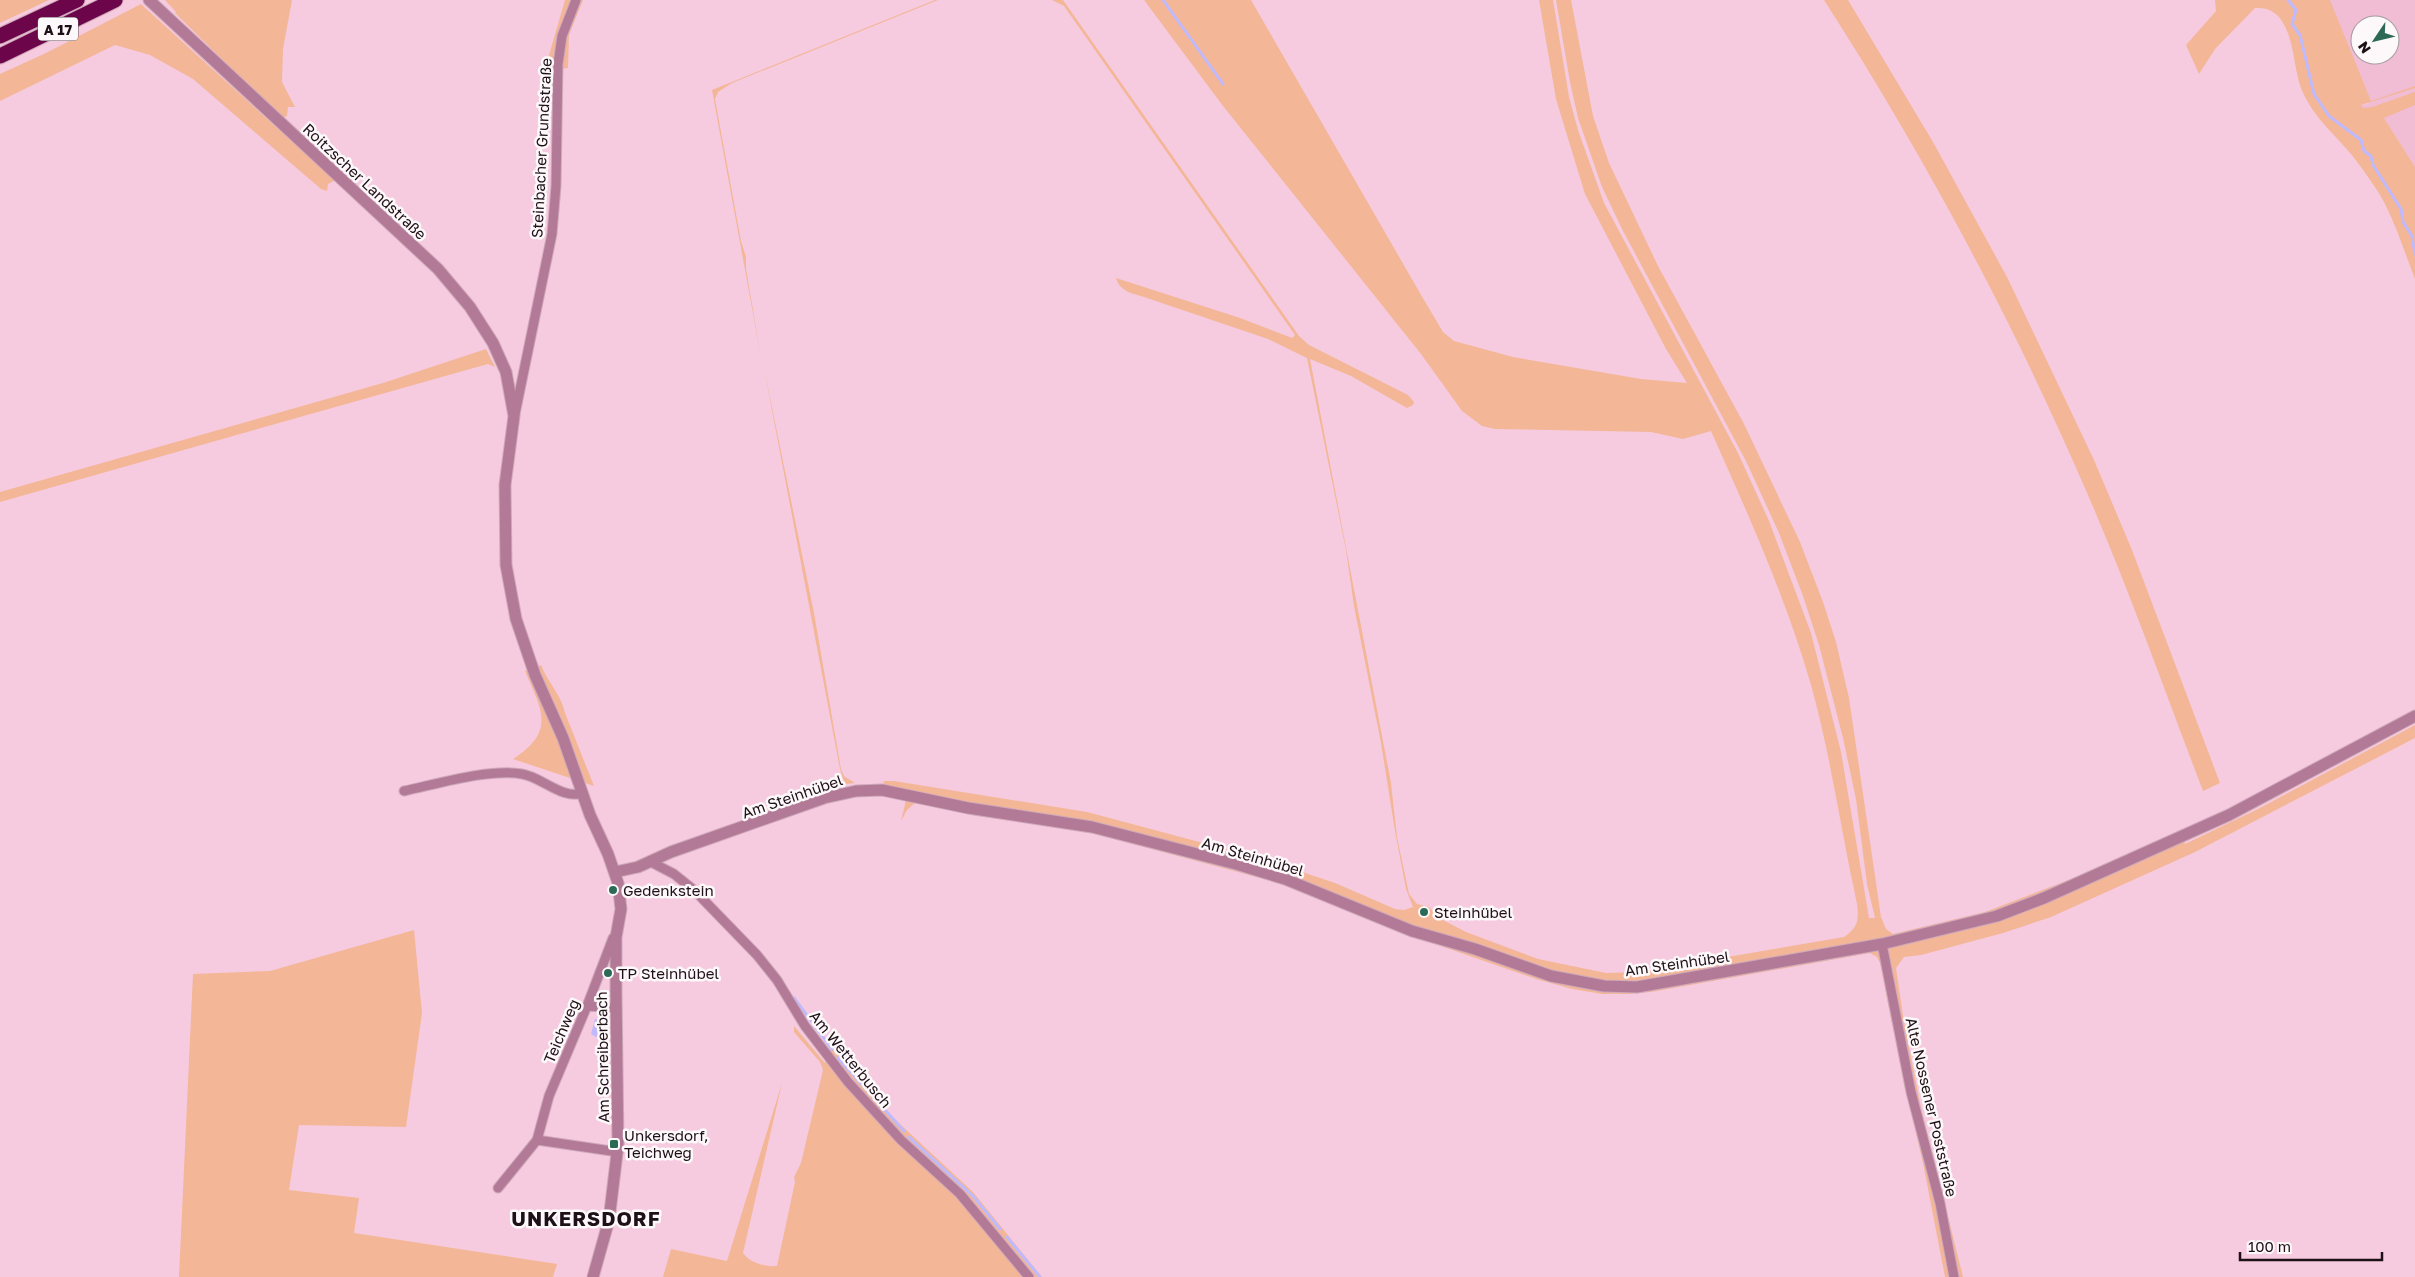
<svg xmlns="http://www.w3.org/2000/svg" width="2415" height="1277" font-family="'Golos Text',sans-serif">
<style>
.built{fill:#f0bdd5;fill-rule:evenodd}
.green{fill:#f3b697}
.water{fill:#bfb9fe}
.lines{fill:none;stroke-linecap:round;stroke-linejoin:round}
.stream{stroke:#bfb9fe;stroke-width:3}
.minor-casing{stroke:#cfa9bb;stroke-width:11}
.tertiary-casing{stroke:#cfa9bb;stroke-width:13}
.motorway-casing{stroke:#cfa9bb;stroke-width:17}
.minor{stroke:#b37a97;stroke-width:9}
.tertiary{stroke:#b37a97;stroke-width:11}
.motorway{stroke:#6c0549;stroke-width:15}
.poi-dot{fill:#2d6a55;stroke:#fdf8fa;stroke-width:2}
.labels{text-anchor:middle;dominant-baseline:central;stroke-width:5;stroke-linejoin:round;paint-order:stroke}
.shield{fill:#fdf8fa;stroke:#61565b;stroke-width:1}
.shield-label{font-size:14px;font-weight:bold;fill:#1e1017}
.street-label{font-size:15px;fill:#1e1017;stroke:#fdf8fa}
.poi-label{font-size:15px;fill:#1e1017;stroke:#fdf8fa;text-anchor:start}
.district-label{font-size:20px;font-weight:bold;letter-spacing:1px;fill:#1e1017;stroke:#fdf8fa}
</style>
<rect width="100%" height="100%" fill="#f6cbdf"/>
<!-- built -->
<path class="built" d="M2322 0H2415V167L2384 118 2362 108 2361 105 2368 104ZM2360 25H2390V55H2360Z"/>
<!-- green -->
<path class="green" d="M0 0H49L0 23Z
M165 0H292L283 49 282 82 295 107H288L287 116 282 118 175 13 176 12Z
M565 0H572L558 37 553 69H545Z
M580 0H583L569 35 568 68 561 69 565 36Z
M935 0H938L732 83 718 92 715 99 741 241 746 257V269L761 357 712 90Z
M1052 0H1063L1299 336 1309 345 1408 395 1414 402 1413 405 1407 408 1351 376 1310 359 1391 783 1397 837 1409 894 1417 904 1429 907 1441 919 1466 932 1538 959 1606 973 1640 972 1844 937C1858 927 1859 921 1857 904 1841 831 1831 757 1811 685 1786 598 1748 514 1711 431L1683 439 1651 432 1495 429 1482 426 1462 411 1421 354 1223 106 1144 0H1251L1424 300 1443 332 1454 341 1513 357 1641 379 1687 383 1666 349 1585 194 1556 99 1539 0H1553L1569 97 1578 130 1604 203 1738 453 1769 521 1811 633 1841 752 1869 918H1875L1867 884 1856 799 1843 738 1819 645 1803 596 1779 533 1746 461 1622 229 1602 187 1578 118 1570 82 1556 0H1571L1593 116 1609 163 1658 266 1744 424 1800 542 1823 602 1836 642 1849 698 1881 917 1886 929 1893 934 1985 912 2100 868 2241 803 2415 710V711L2181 834 2185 844 2258 809 2415 725V738L2195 852 2051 917 2003 933 1921 955 1904 957 1896 968 1904 1022 1921 1107 1963 1277H1945L1923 1163 1903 1079 1880 963 1877 957 1870 953 1651 992 1628 994H1602L1572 989 1536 979 1409 935 1296 888 1253 876 1084 831 978 816 915 803 907 810 901 821 906 800 882 795 884 781H894L1087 812 1263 859 1335 883 1395 909 1404 910 1413 907 1406 889 1395 831 1381 743 1354 606 1346 550 1307 358 1268 339 1144 297C1132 293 1120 292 1116 278L1240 318 1292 338 1295 335 1064 6Z
M1824 0H1848L1933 142 2007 277 2094 460 2132 550 2220 783 2203 791C2162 684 2124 575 2077 470 2006 308 1920 149 1824 0Z
M2215 0H2330L2371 101 2415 86V88L2361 105 2363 108 2372 107 2415 92V105L2384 118 2415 167V279C2406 256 2398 231 2387 208 2380 193 2368 177 2358 163 2339 137 2313 119 2301 88 2291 62 2295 5 2255 8L2215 49 2199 74 2186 45 2216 11Z
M141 4 333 179 334 181 328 184 327 191 321 189 193 79 150 55 115 45 0 101V74L46 53Z
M486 349 495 367 488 364 470 369 0 502V492L383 383Z
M764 368 814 613 841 769 844 776 855 783 845 784 840 769Z
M541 665C548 683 561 694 565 713L594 786 513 759C556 731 542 711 525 671Z
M414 930 422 1013 406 1127 299 1125 289 1190 359 1198 354 1233 557 1264 553 1277H179L193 974 270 971Z
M794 1026 825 1063 832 1045 887 1112 973 1192 1042 1277H663L671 1249 727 1261 782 1083 743 1253C750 1263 765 1267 777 1266L795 1182 794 1177 801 1163 823 1070 820 1062 794 1032Z"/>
<!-- water -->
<path class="water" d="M595 1019H604L608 1038 596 1037 591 1034Z"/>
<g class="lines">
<!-- stream -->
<path class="stream" d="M1163 0 1223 84
M2288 0 2296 10 2292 24 2300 35 2314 94 2329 116 2361 140 2364 151 2371 156 2373 165 2401 209 2403 222 2412 236 2415 254
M794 998 832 1049
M838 1058 904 1131
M909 1137 973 1196 1000 1229
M1007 1237 1040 1277"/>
<defs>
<path id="minor" d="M515 414 552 234 556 186 558 64 562 36 576 0
M404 791C437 784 490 768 522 774 542 777 562 800 583 793
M651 862 674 874 694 890 757 955 777 980 805 1026 848 1082 901 1140 960 1194 1029 1277
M1882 944 1911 1092 1940 1203 1954 1277
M587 1006 616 1008
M537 1140 618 1152
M498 1188 537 1140 549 1096 587 1006 613 938 616 937"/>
<path id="tertiary" d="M149 0 438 269 470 307 493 343 506 372 514 416 505 485 506 565 516 619 535 675 563 738 590 815 608 854 618 883 621 909 616 937V991L618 1145 609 1220 593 1277
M615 872 638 867 671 852 824 798 856 791 882 790 968 808 1092 827 1236 864 1285 879 1412 931 1475 949 1551 976 1604 986 1637 987 1882 944 1997 916 2044 898 2229 815 2415 716"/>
<path id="motorway" d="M0 36 77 0
M0 56 115 0"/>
</defs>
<!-- minor casing -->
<use href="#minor" class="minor-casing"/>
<!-- tertiary casing -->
<use href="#tertiary" class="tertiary-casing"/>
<!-- motorway casing -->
<use href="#motorway" class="motorway-casing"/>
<!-- minor -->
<use href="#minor" class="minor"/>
<!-- tertiary -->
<use href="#tertiary" class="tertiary"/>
<!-- motorway -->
<use href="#motorway" class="motorway"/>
</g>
<!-- markers -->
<g class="poi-dot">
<circle cx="613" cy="890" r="5"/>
<circle cx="1424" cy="912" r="5"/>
<circle cx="608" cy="973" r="5"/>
<rect x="609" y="1139" width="10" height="10" rx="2.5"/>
</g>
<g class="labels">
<!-- shield labels -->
<rect class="shield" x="38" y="17.5" width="40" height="23" rx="4"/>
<g class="shield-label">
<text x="58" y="29">A 17</text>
</g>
<!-- street labels -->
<g class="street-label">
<text transform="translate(541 148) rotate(-87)">Steinbacher Grundstraße</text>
<text transform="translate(365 181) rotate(43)">Roitzscher Landstraße</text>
<text transform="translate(792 796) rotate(-19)">Am Steinhübel</text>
<text transform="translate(1253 856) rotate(16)">Am Steinhübel</text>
<text transform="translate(1677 963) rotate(-8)">Am Steinhübel</text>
<text transform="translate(561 1031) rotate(-67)">Teichweg</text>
<text transform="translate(602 1057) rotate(-91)">Am Schreiberbach</text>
<text transform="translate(851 1059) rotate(51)">Am Wetterbusch</text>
<text transform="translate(1932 1107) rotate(77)">Alte Nossener Poststraße</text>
</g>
<!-- poi labels -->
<g class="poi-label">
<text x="623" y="890">Gedenkstein</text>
<text x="1434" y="912">Steinhübel</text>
<text x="618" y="973">TP Steinhübel</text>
<text x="624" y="1135">Unkersdorf,<tspan x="624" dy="17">Teichweg</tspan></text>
</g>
<!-- district labels -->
<g class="district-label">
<text x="586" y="1218">UNKERSDORF</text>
</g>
</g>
<!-- north arrow -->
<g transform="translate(2375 40) rotate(235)"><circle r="24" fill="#fdf8fa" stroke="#a49b9f"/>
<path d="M0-4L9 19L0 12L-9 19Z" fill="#2d6a55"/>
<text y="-8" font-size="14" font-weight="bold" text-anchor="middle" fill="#1e1017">N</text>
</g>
<!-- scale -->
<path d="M2240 1252v8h142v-8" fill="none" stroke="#1e1017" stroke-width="2.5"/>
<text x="2248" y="1252" font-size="15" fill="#1e1017" stroke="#fdf8fa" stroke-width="4" paint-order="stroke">100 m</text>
</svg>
